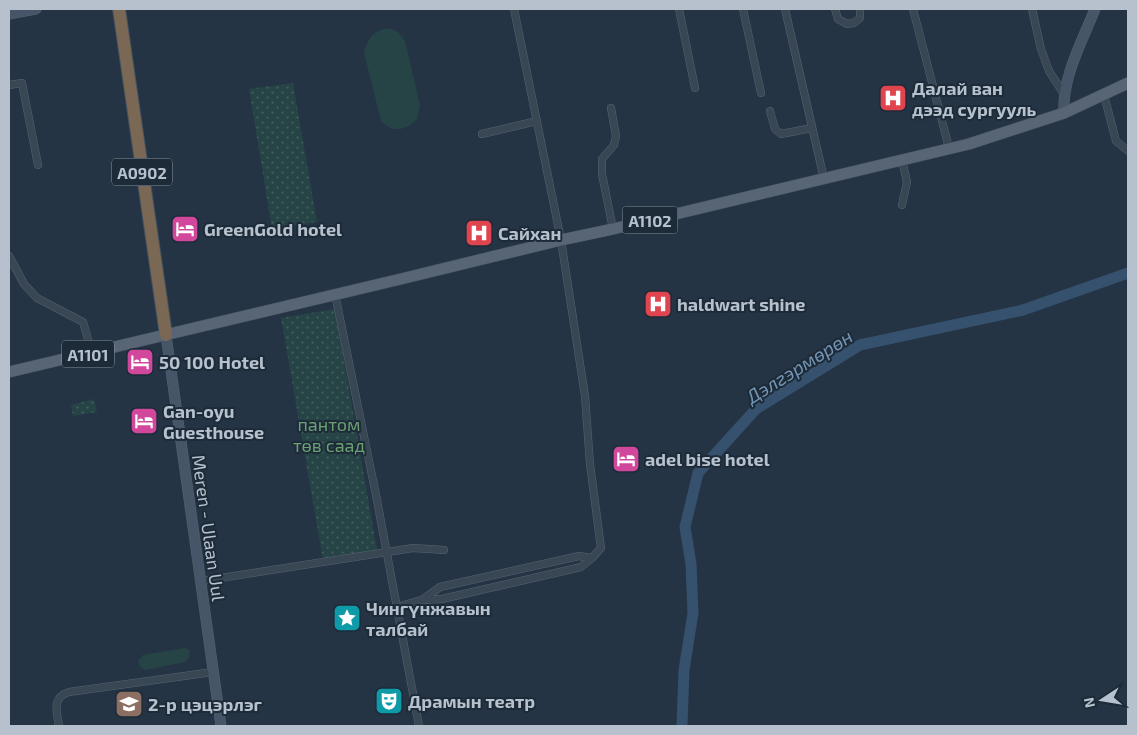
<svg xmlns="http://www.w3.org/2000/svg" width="1137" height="735" font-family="'Exo 2',sans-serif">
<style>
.green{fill:#264445}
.park{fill:url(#park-dots)}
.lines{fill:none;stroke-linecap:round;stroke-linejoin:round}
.river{stroke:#36516d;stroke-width:11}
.street-casing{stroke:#576471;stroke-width:8}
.secondary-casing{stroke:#576471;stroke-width:11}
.primary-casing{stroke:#424f5d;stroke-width:12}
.highway-casing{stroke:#43515e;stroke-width:14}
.street{stroke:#394654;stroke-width:7}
.secondary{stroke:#465567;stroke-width:10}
.primary{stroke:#576574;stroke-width:11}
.highway{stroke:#7a6855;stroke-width:12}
.labels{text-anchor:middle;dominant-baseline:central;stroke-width:4;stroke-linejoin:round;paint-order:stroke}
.shield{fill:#1d2b39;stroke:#8894a1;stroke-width:1}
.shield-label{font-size:16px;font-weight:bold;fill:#b6c1cd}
.poi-label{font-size:18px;font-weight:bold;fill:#b6c1cd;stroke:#1d2b39;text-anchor:start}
.park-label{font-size:18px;fill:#6ba073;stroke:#1d2b39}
.street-label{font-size:18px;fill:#b6c1cd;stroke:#1d2b39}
.water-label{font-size:19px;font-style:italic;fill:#7394b3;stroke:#1d2b39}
</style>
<defs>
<pattern id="park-dots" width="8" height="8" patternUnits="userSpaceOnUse" patternTransform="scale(1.25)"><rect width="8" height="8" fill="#264445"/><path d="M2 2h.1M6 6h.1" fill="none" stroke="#435d5f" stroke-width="1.8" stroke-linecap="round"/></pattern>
</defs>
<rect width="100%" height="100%" fill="#243444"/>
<!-- green -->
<path class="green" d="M385 29H392L398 32 405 41 420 105 417 119C406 130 393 134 381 121L364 53C366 41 373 31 385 29Z
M185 648 190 650 189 658 185 662 145 670 140 667 138 661 143 655Z"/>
<!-- park -->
<path class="park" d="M293 83 317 222 272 229 249 89Z
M335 309 377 550 323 560 281 318Z
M94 399 97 412 73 416 71 405Z"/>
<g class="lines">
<!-- river -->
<path class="river" d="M682 726 684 670 693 613 691 564 685 527 698 473 756 409 860 345 1023 310 1128 273"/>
<defs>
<path id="street" d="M679 9 695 88
M743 9 761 93
M785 9 824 179
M835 9 838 19 847 24 854 23 860 18V9
M913 9 949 148
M1032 9 1041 49 1049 71 1064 94
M9 85 22 83 38 165
M1104 95 1116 141 1128 151
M611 108 616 136 614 145 602 159V174L613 229
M770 111 775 129 781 134 812 128
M482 134 537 121
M902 205 907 182 902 160
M9 256 24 284 37 298 83 322 92 353
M335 294 377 500 419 726
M201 581 413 548 444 550
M422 600 440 587 579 556 592 558
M397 607 421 600 442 599 581 567 592 558 601 548 590 464 585 396 561 240 514 9
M59 726C57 711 51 698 69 692L213 672"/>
<path id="secondary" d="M9 14 36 9
M1064 113C1062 77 1082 42 1095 9
M166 335 221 726"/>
<path id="primary" d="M9 372 405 278 561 240 613 229 969 144 1064 113 1128 83"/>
<path id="highway" d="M119 9 166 335"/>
</defs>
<!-- street casing -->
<use href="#street" class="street-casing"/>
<!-- secondary casing -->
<use href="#secondary" class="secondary-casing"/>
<!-- primary casing -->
<use href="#primary" class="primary-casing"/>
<!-- highway casing -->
<use href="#highway" class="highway-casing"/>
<!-- street -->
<use href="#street" class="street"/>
<!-- secondary -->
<use href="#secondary" class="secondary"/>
<!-- primary -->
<use href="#primary" class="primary"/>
<!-- highway -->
<use href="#highway" class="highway"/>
</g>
<!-- icons -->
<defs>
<symbol id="hospital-square" viewBox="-11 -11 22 22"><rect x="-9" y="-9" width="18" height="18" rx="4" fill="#e0444e" stroke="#1d2b39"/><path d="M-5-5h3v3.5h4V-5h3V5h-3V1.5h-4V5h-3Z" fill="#fff"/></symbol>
<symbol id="hotel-square" viewBox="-11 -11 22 22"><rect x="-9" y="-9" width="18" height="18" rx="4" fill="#d1479c" stroke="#1d2b39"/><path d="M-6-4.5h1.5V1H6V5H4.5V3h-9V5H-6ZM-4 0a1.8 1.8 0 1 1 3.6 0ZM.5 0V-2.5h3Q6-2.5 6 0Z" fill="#fff"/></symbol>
<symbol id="sight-square" viewBox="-11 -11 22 22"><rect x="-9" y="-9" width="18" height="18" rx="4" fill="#0f9aa8" stroke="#1d2b39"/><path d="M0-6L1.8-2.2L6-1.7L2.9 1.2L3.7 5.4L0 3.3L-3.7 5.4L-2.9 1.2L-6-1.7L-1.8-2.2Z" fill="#fff"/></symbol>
<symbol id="theatre-square" viewBox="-11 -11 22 22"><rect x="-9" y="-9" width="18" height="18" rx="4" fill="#0f9aa8" stroke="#1d2b39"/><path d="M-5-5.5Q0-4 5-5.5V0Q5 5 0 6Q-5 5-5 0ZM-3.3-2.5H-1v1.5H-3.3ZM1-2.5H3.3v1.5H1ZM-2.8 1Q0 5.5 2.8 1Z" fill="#fff"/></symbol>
<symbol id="school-square" viewBox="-11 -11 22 22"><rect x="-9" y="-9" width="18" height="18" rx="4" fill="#8d6e63" stroke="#1d2b39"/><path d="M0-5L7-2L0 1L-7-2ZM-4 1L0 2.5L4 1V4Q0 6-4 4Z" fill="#fff"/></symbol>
</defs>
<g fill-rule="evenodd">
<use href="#hospital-square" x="877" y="82" width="32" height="32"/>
<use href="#hotel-square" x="169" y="213" width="32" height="32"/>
<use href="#hospital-square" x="463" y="217" width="32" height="32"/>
<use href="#hospital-square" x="642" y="288" width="32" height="32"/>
<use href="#hotel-square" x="124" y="346" width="32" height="32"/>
<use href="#hotel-square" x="128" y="405" width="32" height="32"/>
<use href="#hotel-square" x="610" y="443" width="32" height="32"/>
<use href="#sight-square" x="331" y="602" width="32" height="32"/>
<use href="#theatre-square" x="373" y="685" width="32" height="32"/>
<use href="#school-square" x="113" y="688" width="32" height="32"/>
</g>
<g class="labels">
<!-- shield labels -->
<g class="shield">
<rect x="112" y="158.5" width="60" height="27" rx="4"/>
<rect x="622.5" y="206.5" width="55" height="27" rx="4"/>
<rect x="62" y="340.5" width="52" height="27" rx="4"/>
</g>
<g class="shield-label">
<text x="142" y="172">A0902</text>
<text x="650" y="220">A1102</text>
<text x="88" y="354">A1101</text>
</g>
<!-- poi labels -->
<g class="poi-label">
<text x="912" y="88">Далай ван<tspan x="912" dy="21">дээд сургууль</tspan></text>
<text x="204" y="229">GreenGold hotel</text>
<text x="498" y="233">Сайхан</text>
<text x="677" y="304">haldwart shine</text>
<text x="159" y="362">50 100 Hotel</text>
<text x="163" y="411">Gan-oyu<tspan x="163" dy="21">Guesthouse</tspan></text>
<text x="645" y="459">adel bise hotel</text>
<text x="366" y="608">Чингүнжавын<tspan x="366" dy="21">талбай</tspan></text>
<text x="408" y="701">Драмын театр</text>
<text x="148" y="704">2-р цэцэрлэг</text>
</g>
<!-- park labels -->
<g class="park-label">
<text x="329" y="424">пантом<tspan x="329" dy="21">төв саад</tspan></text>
</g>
<!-- street labels -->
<g class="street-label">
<text transform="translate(209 528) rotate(82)">Meren - Ulaan Uul</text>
</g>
<!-- water labels -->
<g class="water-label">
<text transform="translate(799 366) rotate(-32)">Дэлгэрмөрөн</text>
</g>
</g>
<!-- border -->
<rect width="1137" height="735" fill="none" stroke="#b6c1cd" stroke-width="20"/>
<!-- north arrow -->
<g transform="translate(1102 700) rotate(258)" stroke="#1d2b39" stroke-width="4" paint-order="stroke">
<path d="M0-4L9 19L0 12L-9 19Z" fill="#b6c1cd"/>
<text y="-8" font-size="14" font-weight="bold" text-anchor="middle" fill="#b6c1cd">N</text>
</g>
</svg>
